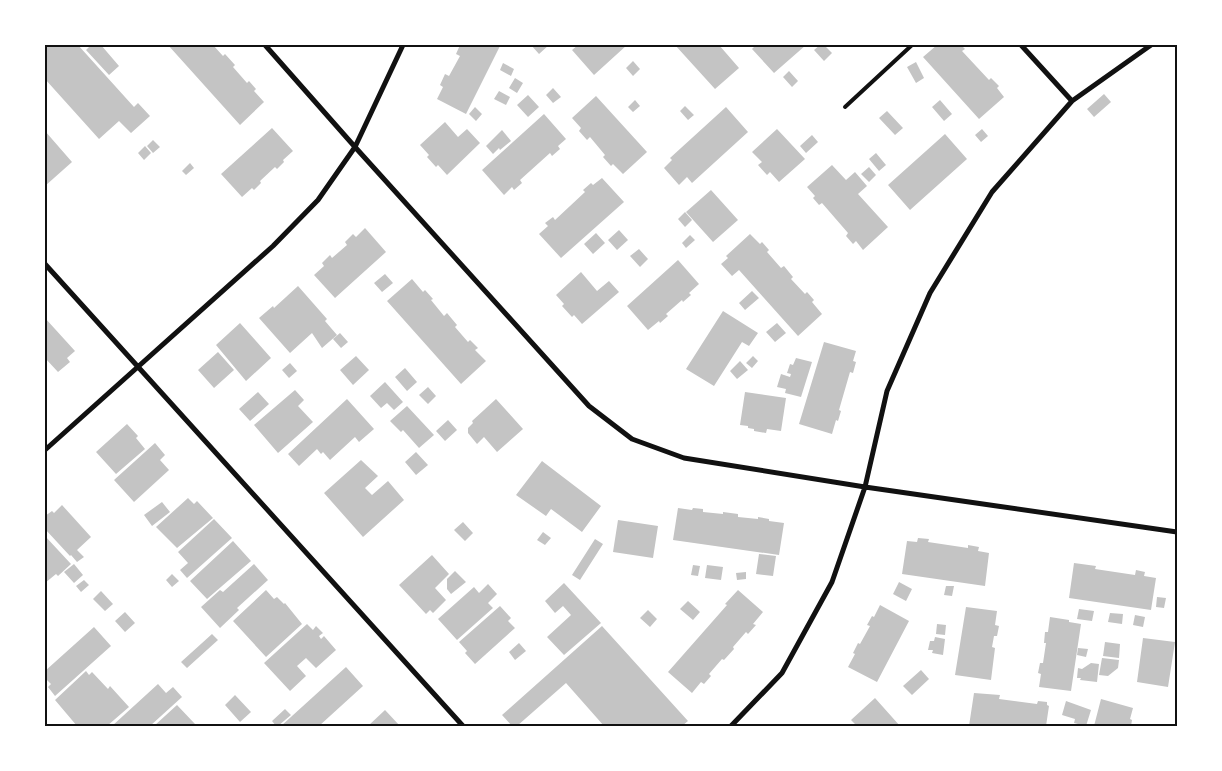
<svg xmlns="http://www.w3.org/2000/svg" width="1222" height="771" font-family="'DejaVu Sans',sans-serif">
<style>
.building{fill:#c4c4c4}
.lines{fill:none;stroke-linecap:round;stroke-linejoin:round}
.service{stroke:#111;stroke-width:4}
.minor{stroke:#111;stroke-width:5}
.neatline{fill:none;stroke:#111;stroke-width:2}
</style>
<rect width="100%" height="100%" fill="#fff"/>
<!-- building -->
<path class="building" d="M45 45H78L134 107 138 103 150 116 131 133 119 121 99 139 45 79Z
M91 45H101L119 66 109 75 86 50Z
M168 45H213L223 56 225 54 235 65 233 67 247 83 249 81 256 89 254 91 264 102 240 125Z
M460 45 500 46 466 114 437 99 443 87 440 85 445 74 449 76 460 56 456 54Z
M531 45H549L539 54Z
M578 45H627L594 75 572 50Z
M675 45H719L739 68 715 89Z
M756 45H806L774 73 752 49Z
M820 45H824L832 53 824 61 814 50Z
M937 45H961L965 49 962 51 989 80 991 78 999 86 997 88 1004 97 979 119 923 57Z
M633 61 640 69 633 76 626 68Z
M916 62 924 78 916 83 907 67Z
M503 63 514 69 511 76 500 70Z
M789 71 798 81 792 87 783 77Z
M515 78 523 83 517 93 509 88Z
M553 88 561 97 553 103 546 95Z
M499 91 510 97 506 105 494 99Z
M1104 94 1111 102 1094 117 1087 109Z
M528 95 539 107 528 117 517 105Z
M596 96 647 152 623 174 613 164 611 166 603 157 605 155 590 137 587 140 579 131 581 128 572 118Z
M635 100 640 106 633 112 628 107Z
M940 100 952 114 944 121 932 107Z
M685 106 694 115 688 120 680 111Z
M475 107 482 114 476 121 469 114Z
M726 107 748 132 692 183 687 177 679 185 664 168 672 160 670 158Z
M887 111 903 128 895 135 879 118Z
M544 114 566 139 558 146 560 149 552 156 550 153 520 180 522 183 514 190 512 187 504 195 482 170Z
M445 122 458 137 467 129 480 143 447 175 438 165 436 167 427 157 429 155 420 145Z
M272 128 293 151 283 160 284 162 277 169 275 167 260 181 261 183 254 190 252 188 242 197 221 174Z
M777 129 805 159 779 182 770 172 767 175 758 165 762 162 752 152Z
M982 129 988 136 981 142 975 135Z
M502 130 511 141 500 150 499 148 493 154 486 146Z
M45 131 72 162 45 186Z
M945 134 967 159 910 210 888 185Z
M812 135 818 142 806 153 800 146Z
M153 140 160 147 153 153 147 146Z
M145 146 151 153 144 160 138 153Z
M876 153 886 165 879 171 869 159Z
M190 163 194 168 186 175 182 171Z
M832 165 846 180 855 172 867 186 858 194 888 227 863 250 856 241 853 244 846 236 848 233 822 203 819 205 813 198 815 196 807 187Z
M869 167 876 175 869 182 861 174Z
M602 178 624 202 561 258 539 234 548 226 545 223 553 217 555 220 585 192 583 190 591 183 593 185Z
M711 190 738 220 713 242 686 212Z
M685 212 692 220 685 227 678 219Z
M365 228 386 252 335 298 314 275 324 266 322 263 330 255 332 258 347 245 345 242 353 234 356 237Z
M619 230 628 240 617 250 608 240Z
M596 233 605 243 593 254 584 244Z
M750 234 760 244 762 242 769 250 767 252 781 268 784 266 793 277 791 279 805 294 807 292 814 300 812 302 822 314 798 336 739 270 732 276 721 264 728 258 726 256Z
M690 235 695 240 686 248 682 243Z
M639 249 648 259 640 267 630 256Z
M678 260 699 284 689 293 691 295 683 302 682 300 666 314 668 316 660 323 659 321 648 330 627 306Z
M581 272 597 291 609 281 619 292 582 324 574 315 572 317 562 306 564 304 556 295Z
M385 274 393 283 382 292 374 283Z
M412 279 423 292 425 290 433 299 431 300 444 316 447 313 457 325 455 327 468 342 470 340 478 348 475 350 486 361 461 384 387 301Z
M298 286 327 319 325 321 337 335 322 348 312 333 290 353 259 318 273 306 274 308Z
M752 291 759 298 745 310 739 303Z
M723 311 758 333 749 346 742 342 714 386 686 369Z
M45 318 75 351 67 358 70 362 58 372 45 358Z
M240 323 271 358 246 381 216 345Z
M777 323 786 333 775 342 766 332Z
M340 333 348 342 341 348 333 339Z
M824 342 856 351 853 361 856 362 853 373 850 372 839 410 841 411 838 421 836 420 832 434 799 424Z
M218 352 234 370 214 388 198 370Z
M356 356 369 370 353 385 340 370Z
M753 356 758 361 752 368 746 363Z
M796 358 812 362 801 397 785 393 786 389 777 387 781 374 790 377 791 374 787 373 790 364 793 365Z
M740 361 748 370 737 379 730 371Z
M290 363 297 371 289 378 282 370Z
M405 368 417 382 407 391 395 377Z
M385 382 403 402 394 410 387 403 381 408 370 396Z
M428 387 436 396 428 404 419 395Z
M295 390 304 400 298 406 313 422 278 453 254 425Z
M258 392 269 404 250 421 239 409Z
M745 392 786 398 781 431 767 429 766 433 754 431V429L748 428V426L740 425Z
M347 399 374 429 359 442 355 437 330 460 323 452 321 454 317 449 299 466 288 454Z
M496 399 523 429 497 452 484 437 477 444 468 433V428L473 423 472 421Z
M407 406 434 435 419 448 403 430 401 432 390 421Z
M448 420 457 430 445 441 436 431Z
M127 424 138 436 136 438 145 449 116 474 96 452Z
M155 443 165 455 160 460 169 470 134 502 114 480Z
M416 452 428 465 416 475 405 462Z
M361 460 378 476 365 488 372 495 388 481 404 500 363 537 324 493Z
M542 461 601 506 582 532 551 509 546 516 516 495Z
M188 498 194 504 197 501 213 518 177 548 156 527Z
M162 502 170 512 152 526 144 515Z
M62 505 91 537 77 550 84 557 77 562 71 555 70 556 45 529V516L52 511 54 513Z
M678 508 692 510 693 508 703 509V512L723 514V512L738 514V517L758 519V517L769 519V521L784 523 779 555 673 540Z
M214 519 232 538 187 578 180 570 188 563 178 552Z
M618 520 658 526 653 558 613 552Z
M463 522 473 533 465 541 454 530Z
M543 532 551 538 545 545 537 540Z
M45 536 71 564 58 576 56 574 45 583Z
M918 538 929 539 928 542 968 548V545L979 547 978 551 989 553 985 586 902 574 907 541 917 542Z
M595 539 603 544 580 580 572 575Z
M233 541 251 561 207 599 190 581Z
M759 554 776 556 773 576 756 574Z
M432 555 449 574 435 588 446 600 433 613 430 610 426 614 399 585Z
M1074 563 1096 566 1095 569 1135 575 1136 570 1145 572 1144 576 1156 578 1151 610 1069 598Z
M74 564 83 575 74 583 64 572Z
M254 564 268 580 237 608 239 610 220 628 201 607 220 590 223 592Z
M693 565 700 566 698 576 691 575Z
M707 565 723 567 721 580 705 578Z
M455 571 466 582 451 594 447 589V579Z
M746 572V579L737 580 736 573Z
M172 574 179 581 172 587 166 580Z
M84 580 89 585 81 592 76 586Z
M899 582 912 589 906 601 893 594Z
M564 583 601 623 564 655 547 637 571 615 563 606 555 613 545 601Z
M488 584 497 594 488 603 493 608 457 640 438 619 474 587 479 593Z
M946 586H954L952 596 944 595Z
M266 590 274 599 277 597 284 604 285 603 302 624 266 657 233 621Z
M738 590 763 612 753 624 756 625 748 634 746 632 733 647 734 649 724 660 722 659 709 674 711 676 704 684 701 682 692 693 668 672 727 605 725 604Z
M101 591 113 604 105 611 93 599Z
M1157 597 1166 598 1164 608 1156 607Z
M688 601 700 612 693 620 680 609Z
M880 605 909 621 877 682 848 667 855 654 853 653 858 643 860 644 870 626 867 625 872 616 874 617Z
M500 606 511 618 508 621 515 628 475 664 465 653 467 651 459 642Z
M966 607 997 611 995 625 999 626 997 636H994L992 647 995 648 991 680 955 675Z
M1079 609 1094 611 1092 621 1077 619Z
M648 610 657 619 650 627 640 618Z
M125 612 135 623 125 632 115 621Z
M1110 613 1123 614 1122 624 1108 622Z
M1135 615 1145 617 1143 627 1133 625Z
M1050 617 1069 620V622L1081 624 1071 691 1039 687 1041 674 1038 673 1040 663H1043L1046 643H1044L1045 632H1048Z
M307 624 313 630 316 626 323 633 319 636 321 639 324 636 336 650 316 668 306 658 297 666 306 676 290 691 264 663Z
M937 624 946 625 945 635 936 634Z
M602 626 688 721 682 726H604L566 683 517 726H512L502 715Z
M94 627 111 646 55 696 48 687 51 684 45 678V671Z
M212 634 218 640 187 668 181 662Z
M935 637 945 639 943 655 932 653 933 650H928L930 641H934Z
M1143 638 1175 642 1168 687 1137 682Z
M1105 642 1120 644 1119 658 1103 656Z
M519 643 526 651 515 660 509 652Z
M1078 648 1088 649 1086 657 1077 655Z
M1102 658 1119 660 1118 668 1108 676 1099 675Z
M1091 663 1099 664 1097 682 1080 680 1081 678H1077L1078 668 1082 669Z
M346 667 363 686 319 726H281Z
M921 670 929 679 912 695 903 686Z
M86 671 89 675 92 672 108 689 110 686 129 707 107 726H77L55 700Z
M158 684 166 693 173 687 182 697 150 726H112Z
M974 693 1000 695 999 699 1037 704 1038 701 1047 702V705L1049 706 1046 726H969Z
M235 695 251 712 240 722 225 705Z
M875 698 900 726H857L851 720Z
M1101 699 1133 708 1130 719 1132 720 1131 726H1094Z
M1066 701 1091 710 1086 726 1074 723 1075 719 1062 715Z
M177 705 195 724 193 726H154Z
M285 709 291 715 278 726H276L272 721Z
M385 710 400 726H368Z"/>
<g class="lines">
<!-- service -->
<path class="service" d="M845 107 912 45"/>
<!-- minor -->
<path class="minor" d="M265 45 355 147 589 406 632 439 684 458 865 487 1177 532
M1021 45 1072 101
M45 264 463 726
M45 450 273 246 318 200 355 147 403 45
M731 726 782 673 832 582 865 487 887 391 930 293 992 192 1072 101 1151 45"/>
</g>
<!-- border -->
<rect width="1222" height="771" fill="none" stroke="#ffffff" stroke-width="92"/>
<rect x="46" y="46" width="1130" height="679" class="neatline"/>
</svg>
